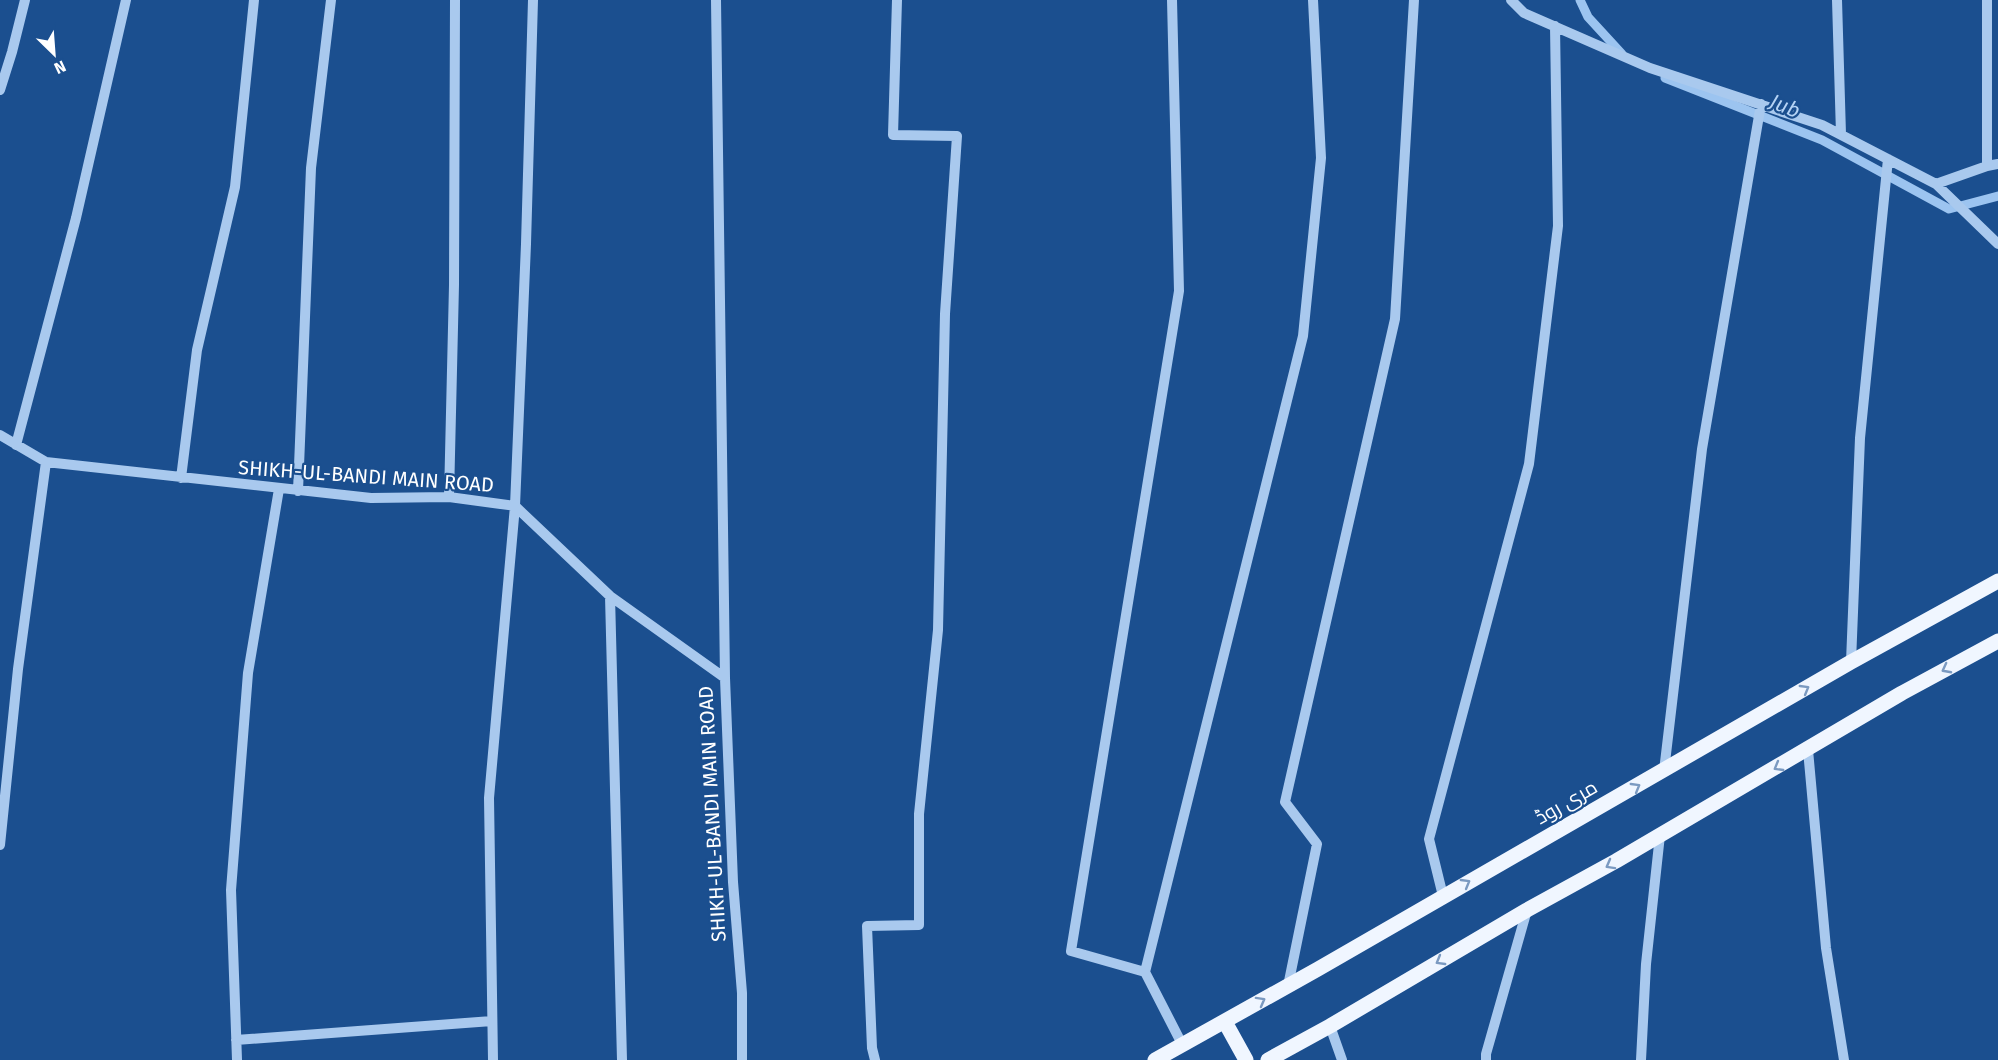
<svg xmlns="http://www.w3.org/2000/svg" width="1998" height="1060" font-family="'Fira Sans',Cairo,sans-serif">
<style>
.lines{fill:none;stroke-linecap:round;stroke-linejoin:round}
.stream{stroke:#9cc4f0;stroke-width:9}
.minor{stroke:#a9c9ee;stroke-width:10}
.major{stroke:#f0f6ff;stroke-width:15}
.oneway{stroke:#7b9ac1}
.labels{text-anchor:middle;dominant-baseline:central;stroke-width:4.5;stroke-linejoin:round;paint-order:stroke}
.street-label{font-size:20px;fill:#fff;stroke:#1b4f8f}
.water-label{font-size:21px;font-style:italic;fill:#b5d3f5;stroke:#1b4f8f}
</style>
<rect width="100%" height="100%" fill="#1b4f8f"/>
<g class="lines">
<!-- stream -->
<path class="stream" d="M1580 0 1588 17 1622 54
M1665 78 1822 140 1949 209 1998 196"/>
<!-- minor -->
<path class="minor" d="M716 0 725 678 733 882 742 993V1060
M1511 0 1524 13 1650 68 1822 125 1936 184 1998 244
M1837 0 1841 134
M1987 0V166L1998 164
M0 90 12 52 25 0
M1936 184 1987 166
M0 435 46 462 371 498 449 497 515 506 610 596 725 678
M16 445 76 218 126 0
M181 478 197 350 235 187 254 0
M298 491 311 168 331 0
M449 497 454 285 455 0
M610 596 622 1060
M1851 662 1860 438 1888 159
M1808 750 1826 948 1844 1060
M1664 771 1702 449 1761 104
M0 845 18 669 46 462
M1443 896 1429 839 1529 464 1558 226 1555 26
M1145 972 1071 951 1179 291 1172 0
M1288 986 1317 844 1285 802 1395 319 1414 0
M1330 1026 1342 1060
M236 1040 492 1021
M1182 1044 1145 972 1303 336 1321 158 1313 0
M237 1060 231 890 248 673 279 489
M493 1060 489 798 515 506 526 244 533 0
M875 1060 872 1048 867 926 919 925V814L938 630 945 314 957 136 893 135 897 0
M1486 1060V1054L1527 910
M1641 1060 1646 964 1660 835"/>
<!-- major -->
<path class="major" d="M1225 1022 1246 1060
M1155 1060 1318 969 1851 662 1998 581
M1268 1060 1330 1026 1527 910 1616 861 1902 693 1998 641"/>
</g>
<!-- one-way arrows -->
<defs><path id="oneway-chevron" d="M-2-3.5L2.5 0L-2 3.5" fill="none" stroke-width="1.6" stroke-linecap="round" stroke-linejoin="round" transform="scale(1.5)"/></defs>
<g class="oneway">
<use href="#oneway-chevron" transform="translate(1946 669) rotate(152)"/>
<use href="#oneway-chevron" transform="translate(1805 689) rotate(-30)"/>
<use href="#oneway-chevron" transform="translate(1778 767) rotate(150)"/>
<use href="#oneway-chevron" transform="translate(1636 787) rotate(-30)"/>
<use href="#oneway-chevron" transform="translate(1610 865) rotate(151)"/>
<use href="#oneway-chevron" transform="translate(1466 883) rotate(-30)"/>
<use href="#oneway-chevron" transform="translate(1440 961) rotate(150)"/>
<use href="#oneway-chevron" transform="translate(1261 1001) rotate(-29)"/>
</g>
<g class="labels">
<!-- street labels -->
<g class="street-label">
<text transform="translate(366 476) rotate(4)">SHIKH-UL-BANDI MAIN ROAD</text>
<text transform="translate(1566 802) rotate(-30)">مری روڈ</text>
<text transform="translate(712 814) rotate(-93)">SHIKH-UL-BANDI MAIN ROAD</text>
</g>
<!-- water labels -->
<g class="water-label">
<text transform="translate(1785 106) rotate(22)">Jub</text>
</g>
</g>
<!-- north arrow -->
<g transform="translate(54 54) rotate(155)" stroke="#1b4f8f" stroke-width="4.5" paint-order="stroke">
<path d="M0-4.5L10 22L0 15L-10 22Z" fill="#ffffff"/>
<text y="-9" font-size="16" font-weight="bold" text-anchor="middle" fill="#ffffff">N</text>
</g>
</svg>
